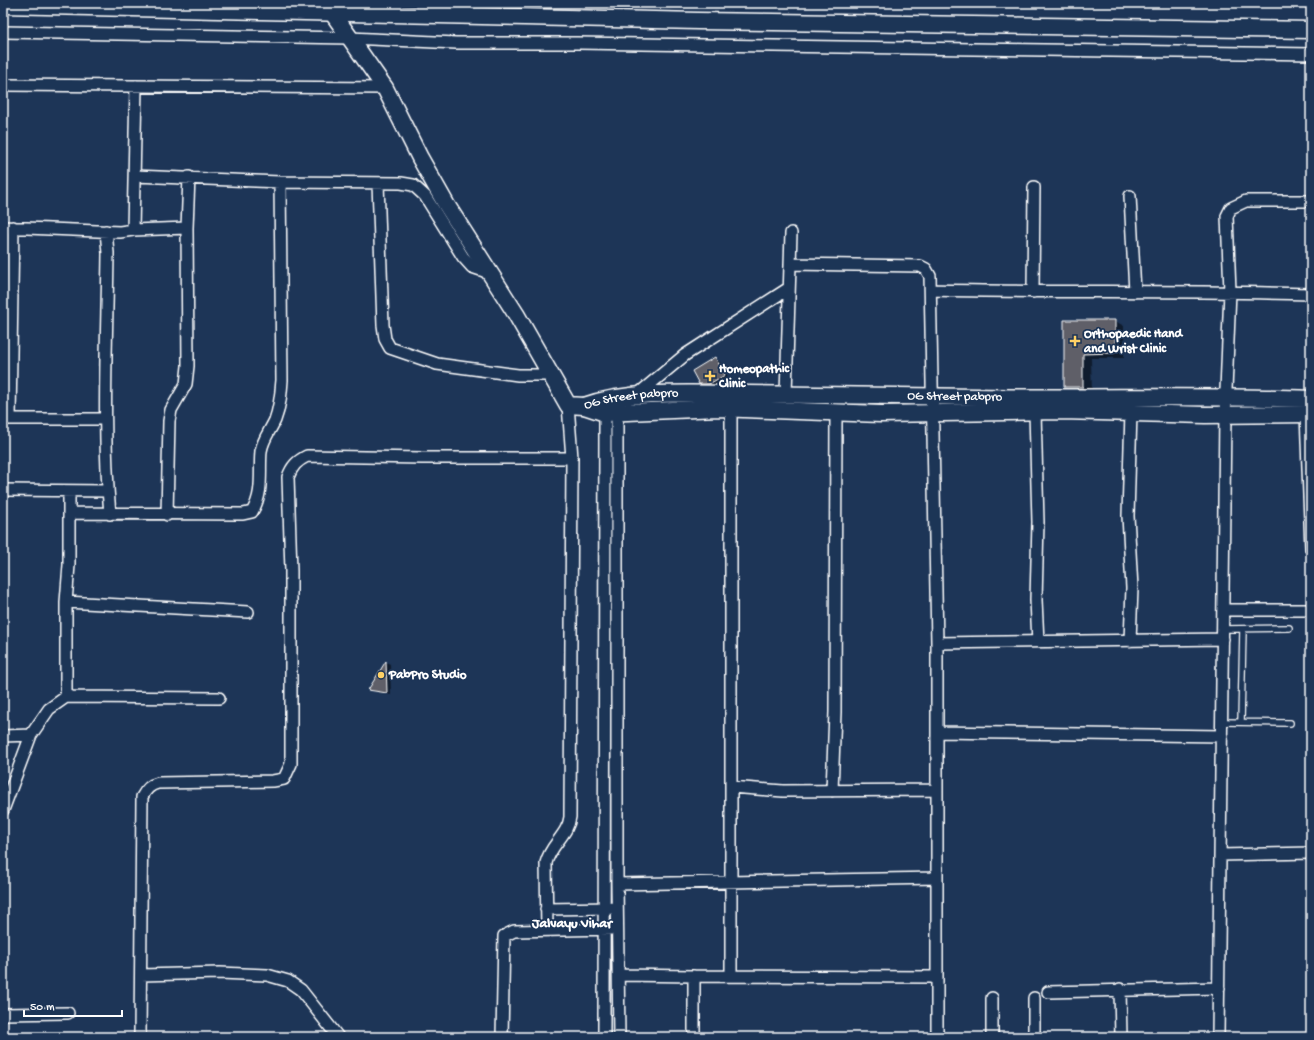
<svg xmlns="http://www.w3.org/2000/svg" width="1314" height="1040" font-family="'Gochi Hand',sans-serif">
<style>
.shadow{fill:#0007}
.building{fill:#5e5f68;stroke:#fff}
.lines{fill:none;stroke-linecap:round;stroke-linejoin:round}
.lane-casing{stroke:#fff;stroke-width:8}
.street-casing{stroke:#fff;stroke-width:14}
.secondary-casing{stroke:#fff;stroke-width:19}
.lane{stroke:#1d3557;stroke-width:5.5}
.street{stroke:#1d3557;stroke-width:11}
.secondary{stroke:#1d3557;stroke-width:16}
.poi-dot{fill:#ffd166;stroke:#1d3557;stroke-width:1.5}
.labels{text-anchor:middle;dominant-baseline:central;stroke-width:3.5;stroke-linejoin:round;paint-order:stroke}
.poi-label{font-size:13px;font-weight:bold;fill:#fff;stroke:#1d3557;text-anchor:start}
.street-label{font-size:13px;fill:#fff;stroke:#1d3557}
.neighbourhood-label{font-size:14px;font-weight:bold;fill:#fff;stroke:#1d3557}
</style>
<rect width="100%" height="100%" fill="#1d3557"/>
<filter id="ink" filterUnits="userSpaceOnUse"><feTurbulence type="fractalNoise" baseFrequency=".025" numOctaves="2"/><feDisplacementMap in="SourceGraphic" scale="8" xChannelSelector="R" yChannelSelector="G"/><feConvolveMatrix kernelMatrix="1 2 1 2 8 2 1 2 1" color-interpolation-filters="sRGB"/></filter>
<g filter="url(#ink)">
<!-- shadow -->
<path class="shadow" d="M1065 321H1115L1124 326V358H1091L1092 392H1074L1065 387Z
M715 358 719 361 728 377 714 386H704L700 383Z
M386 662 390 664 391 695 369 690Z"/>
<!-- building -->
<path class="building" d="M1064 320H1115V353L1083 354V387H1064Z
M715 357 725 375 709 384H699L692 371Z
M386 661 387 693 368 690Z"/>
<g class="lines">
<defs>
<path id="lane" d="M1223 629 1289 628
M1222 722 1290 723
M1241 722 1243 629"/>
<path id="street" d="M3 32 350 38 456 43H577L1311 54
M3 85 385 88
M135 176 280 182 401 183 413 185 425 196 463 257 472 267 487 272
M378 183 383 325 385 339 390 348 437 364 518 375H549
M1130 196 1135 292
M3 227 120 232 133 230 136 86
M133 230 187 228
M106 231 108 253C107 340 102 427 110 514
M790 264 920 266 926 269 930 276 937 643V1037
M931 290C1057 293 1184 290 1311 294
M1033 292 1034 187
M786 394 791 233
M637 395 685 355 789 288
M1035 412 1038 522 1036 600 1038 642
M617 413V884L619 1037
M1306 414 1311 549
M10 418 13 227
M4 419H105
M3 490 107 491
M69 491V565L66 602V697L219 698
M70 513 243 514 252 512C264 492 259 473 261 451 263 439 270 431 275 420 280 407 281 394 282 380L280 182
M167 515 169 421 171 410 186 384 188 366 187 228 189 177
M66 602 248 612
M1223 610H1311
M1130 641 1132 588 1128 516 1131 412
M937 643 1223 639
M937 732 1222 736
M3 736 31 735 49 709 66 697
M731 787 783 791 937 790
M832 791 835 712 836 413
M3 810 31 735
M1221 855 1311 853
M617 884 937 878
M546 909 612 908
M547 930 546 863C550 845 568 835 570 817L572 458 568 405
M141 975 220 973 267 975 288 981 301 990 338 1037
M619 975 694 976V1037
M694 976 937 977
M731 976V408
M1120 989 1121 1037
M1048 992 1219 988
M992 998V1037
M1034 998V1037
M3 1014 68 1013
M140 1037 142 797C146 789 150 785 158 783L273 781 284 779 291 764V571L288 477C292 466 297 461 307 456L422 458H572
M502 1037 504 936 514 931 612 929
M604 1037 605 413
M1218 1037 1225 415 1230 291 1227 216 1231 208 1246 201H1311"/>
<g id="secondary">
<path d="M3 5 698 21 1311 30"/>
<path d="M329 8 385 88 420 158 446 204 516 314 568 405 584 406 605 413 718 408 881 414 1063 411 1205 415 1311 414"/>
<path id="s1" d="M584 406C634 389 695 394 747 394 824 395 901 396 978 397 1089 399 1200 395 1311 399"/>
</g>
</defs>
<!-- lane casing -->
<use href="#lane" class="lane-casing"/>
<!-- street casing -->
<use href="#street" class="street-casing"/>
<!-- secondary casing -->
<use href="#secondary" class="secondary-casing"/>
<!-- lane -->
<use href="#lane" class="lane"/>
<!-- street -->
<use href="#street" class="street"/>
<!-- secondary -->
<use href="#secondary" class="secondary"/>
</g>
</g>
<!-- markers -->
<g class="poi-dot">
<path d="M1073 335h4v4h4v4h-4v4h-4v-4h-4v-4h4z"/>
<path d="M708 370h4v4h4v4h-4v4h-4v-4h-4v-4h4z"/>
<circle cx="381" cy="675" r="4"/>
</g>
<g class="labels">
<!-- poi labels -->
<g class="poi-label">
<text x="1084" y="334">Orthopaedic Hand<tspan x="1084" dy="15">and Wrist Clinic</tspan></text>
<text x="719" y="369">Homeopathic<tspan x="719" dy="15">Clinic</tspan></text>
<text x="389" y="675">PabPro Studio</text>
</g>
<!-- street labels -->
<g class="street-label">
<text stroke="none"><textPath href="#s1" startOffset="372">OG Street pabpro</textPath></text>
<text stroke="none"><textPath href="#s1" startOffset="48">OG Street pabpro</textPath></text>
</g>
<!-- neighbourhood labels -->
<g class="neighbourhood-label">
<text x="572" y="924">Jalvayu Vihar</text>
</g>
</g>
<!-- margin -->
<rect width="1314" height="1040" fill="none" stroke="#1d3557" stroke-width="16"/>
<rect x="8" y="8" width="1298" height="1024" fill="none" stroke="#fff" stroke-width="1.5" filter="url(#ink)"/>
<!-- scale -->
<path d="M24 1010v6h98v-6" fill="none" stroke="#ffffff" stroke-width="2"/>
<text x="30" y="1010" font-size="12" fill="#ffffff" stroke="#1d3557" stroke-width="3" paint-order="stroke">50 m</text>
</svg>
